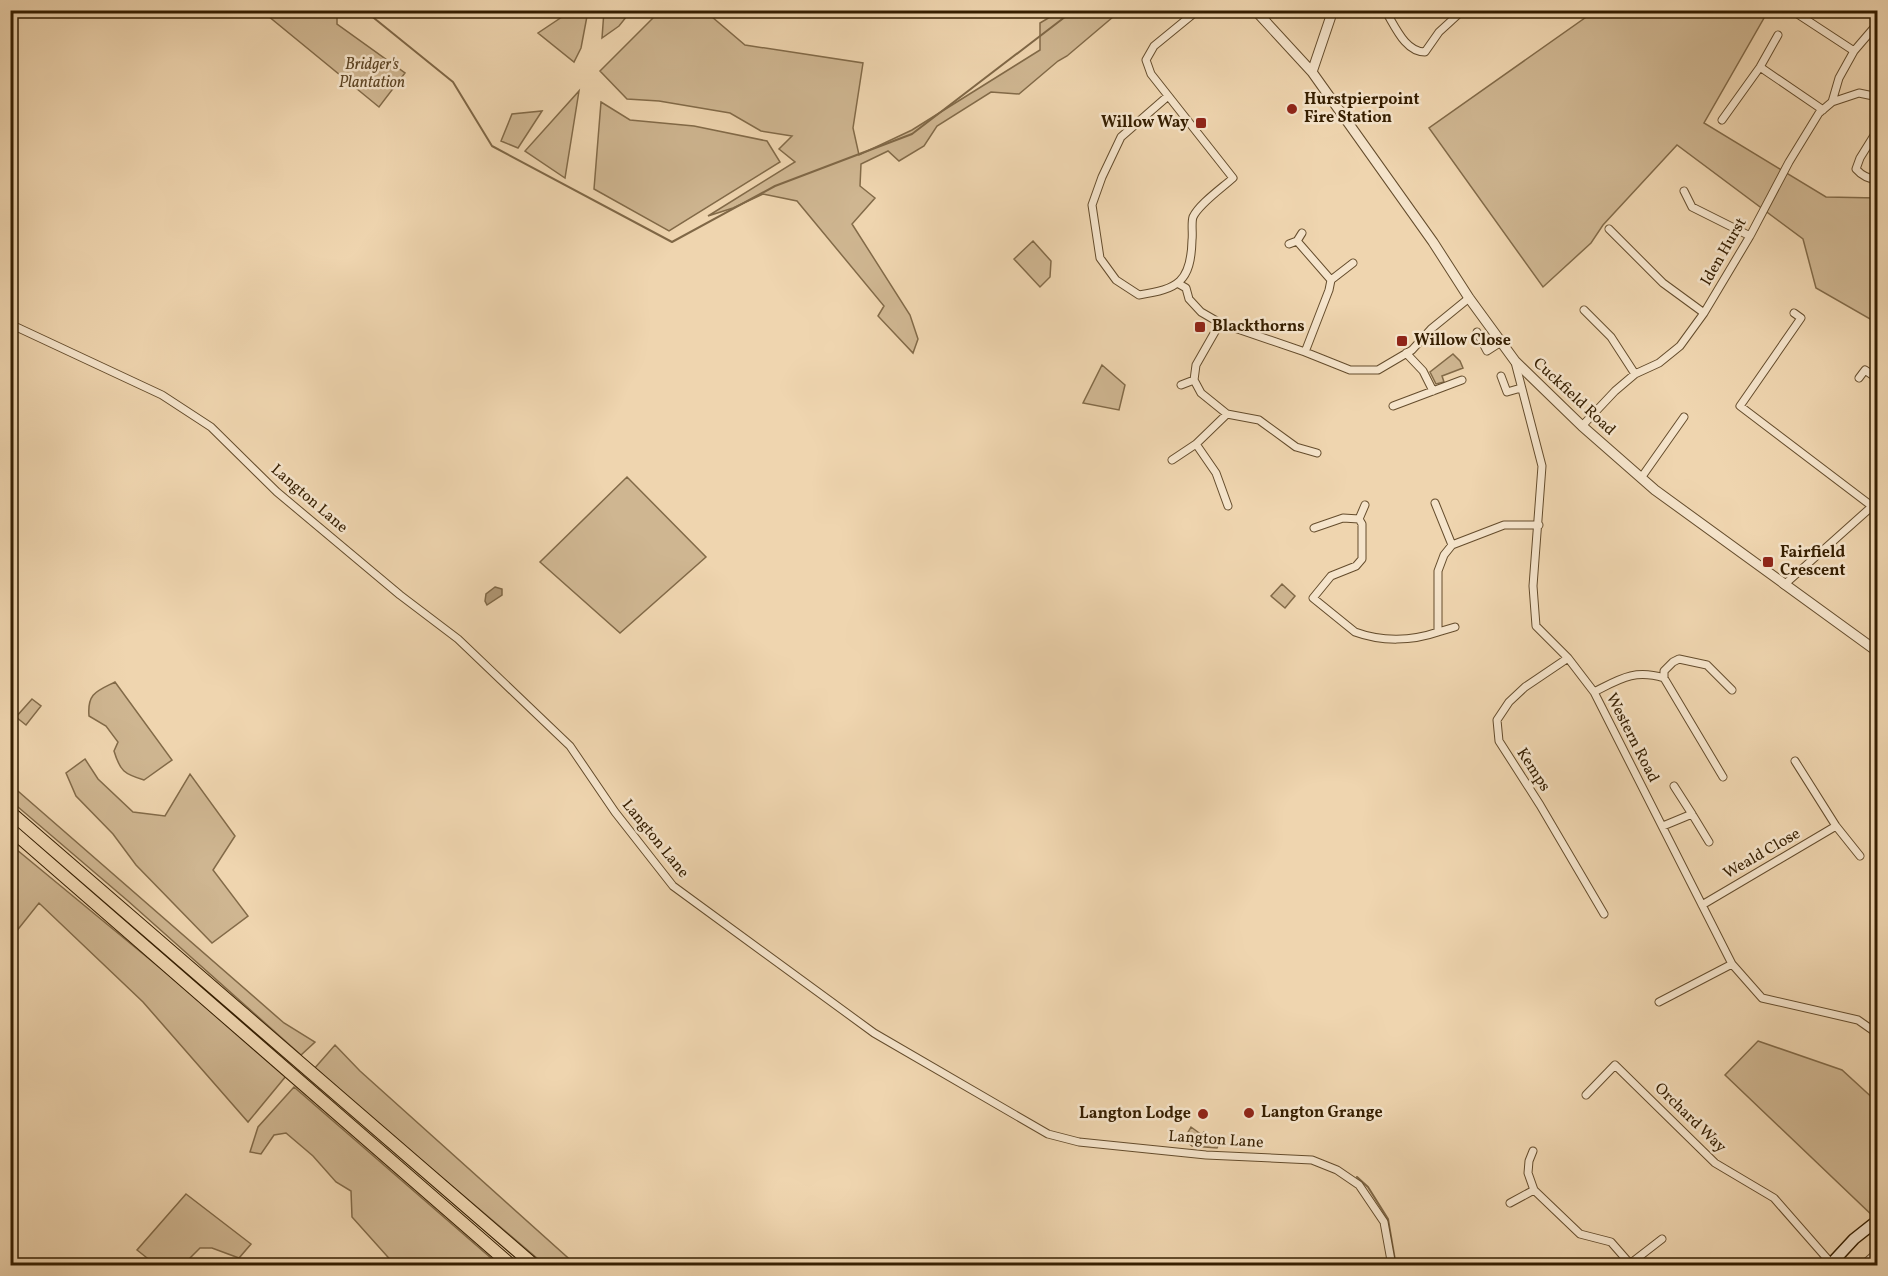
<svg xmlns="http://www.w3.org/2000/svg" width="1888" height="1276" font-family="Vollkorn,serif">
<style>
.green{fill:#cfb691;stroke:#826a48;stroke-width:1.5}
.water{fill:#b09774;stroke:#7f6746;stroke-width:1.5}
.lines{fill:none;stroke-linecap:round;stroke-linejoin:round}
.stream{stroke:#7f6746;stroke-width:2}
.minor-casing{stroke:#644c2c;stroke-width:9}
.tertiary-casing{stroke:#644c2c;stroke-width:11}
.secondary-casing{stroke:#351e00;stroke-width:13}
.trunk-casing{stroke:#351e00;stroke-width:14}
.minor{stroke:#f5e4cb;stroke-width:7}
.tertiary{stroke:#f5e4cb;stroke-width:9}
.secondary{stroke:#f5e4cb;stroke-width:10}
.trunk{stroke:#efd5af;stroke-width:12}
.poi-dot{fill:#8f2418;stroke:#f5e4cb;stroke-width:2}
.labels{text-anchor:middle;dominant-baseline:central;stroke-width:5;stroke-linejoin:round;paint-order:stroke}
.park-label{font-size:16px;font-style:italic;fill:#5c4424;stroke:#f5e4cb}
.poi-label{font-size:16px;font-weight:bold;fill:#351e00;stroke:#f5e4cb;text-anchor:start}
.street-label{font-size:16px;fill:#351e00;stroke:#f5e4cb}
</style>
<rect width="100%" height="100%" fill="#efd5af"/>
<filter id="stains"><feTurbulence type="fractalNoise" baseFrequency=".00333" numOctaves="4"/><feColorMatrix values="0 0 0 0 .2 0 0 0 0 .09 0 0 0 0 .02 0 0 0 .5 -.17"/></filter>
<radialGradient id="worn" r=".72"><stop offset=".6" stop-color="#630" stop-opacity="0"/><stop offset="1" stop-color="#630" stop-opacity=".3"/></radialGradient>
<!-- green -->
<path class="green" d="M262 11H337V24L405 73 379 107Z
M571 11H588L581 48 574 62 538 33Z
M604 11H631L619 26 602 38Z
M660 11H705L745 45 863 63 853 128 859 155 912 130 1040 50V23L1060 11H1120L1067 56 1058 61 1019 94 991 92 937 126 924 146 899 161 888 151 861 164 860 186 875 198 852 224 910 315 918 339 913 353 878 316 884 306 797 201 763 194 733 208 708 216 795 162 779 149 792 136 761 131 730 113 659 101 627 99 600 71Z
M1587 11H1768L1704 123 1826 197 1877 198V323L1816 288 1803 239 1677 145 1603 225 1591 243 1543 287 1429 128 1589 15Z
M579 91 565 178 525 151Z
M601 102 630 120 694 126 767 141 780 162 669 231 594 189Z
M542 111 518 148 501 141 512 114Z
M1033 241 1051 261 1050 277 1040 287 1014 259Z
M1453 354 1460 361 1463 368 1442 376 1444 382 1436 384 1430 372Z
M1102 365 1125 385 1119 410 1083 403Z
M627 477 706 557 620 633 540 562Z
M1282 584 1295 596 1285 608 1271 596Z
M115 682 172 760 144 780C124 774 120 771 114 751L118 742 106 726 89 716C87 693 97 691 115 682Z
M32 699 41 706 26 725 16 717Z
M85 759 98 779 133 812 165 816 190 774 235 836 213 870 248 916 212 943 136 865 113 834 76 796 66 773Z
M11 785 284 1023 315 1042 301 1055 128 901 11 801Z
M11 845 165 972 286 1076 248 1122 143 1002 39 903 11 938Z
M1758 1041 1842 1070 1877 1102 1876 1219 1725 1075Z
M335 1045 360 1071 576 1265H545L314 1069Z
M294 1087 499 1265H395L352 1217 351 1191 336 1182 313 1156 286 1133 274 1135 261 1154 250 1152 258 1127Z
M1191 1127 1202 1135 1204 1132 1220 1142 1217 1148 1192 1146 1184 1139Z
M186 1194 251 1244 239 1258 212 1248H200L183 1265H156L137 1250Z"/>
<!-- water -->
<path class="water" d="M495 587 502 589V595L487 605 485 601 486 594Z"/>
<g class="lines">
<!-- stream -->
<path class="stream" d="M364 10 453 82 492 146 672 242 775 186 912 134 1074 10
M1357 1177 1368 1187 1388 1219 1396 1266"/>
<defs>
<path id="minor" d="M1385 10C1395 26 1405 52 1425 52L1439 32 1463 10
M1793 11 1854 51
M1760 67 1823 110
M1168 96 1121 137 1102 177 1092 205 1100 258 1116 280 1139 295C1178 289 1191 282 1192 240 1193 234 1191 223 1193 217 1199 204 1222 188 1233 178L1151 74 1146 60 1154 46 1198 10
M1832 102 1839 78 1854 51 1878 23
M1722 120 1760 67 1778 35
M1878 129 1860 158 1856 169C1862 176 1868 179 1878 180
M1684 191 1692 207 1750 236
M1609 229 1663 283 1704 313
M1297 241 1331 280 1329 290 1305 352
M1289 244 1297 241 1302 233
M1331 280 1353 263
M1179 284 1186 288 1189 299 1201 312 1220 323 1305 352 1350 370H1378L1412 350 1431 329 1469 298
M1584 310 1611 337 1635 374
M1794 313 1801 318 1740 406 1873 507
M1220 323 1196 365 1194 380 1201 393 1227 414 1259 420 1296 447 1317 453
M10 324 162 395 211 427 277 492 400 595 458 639 570 746 615 812 673 886 874 1033 1048 1134 1079 1142 1206 1155 1312 1160 1337 1170 1359 1185 1384 1222 1392 1266
M1477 332 1487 351 1501 342
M1406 353 1423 371 1433 391
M1515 362 1542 466 1533 586 1536 626 1568 658 1594 692 1732 964 1762 998 1858 1020 1878 1034
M1501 376 1507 392 1521 388
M1859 378 1865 370 1878 379
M1181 385 1194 380
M1393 406 1462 380
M1582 426 1615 391 1635 374 1659 363 1680 346 1704 313 1750 236 1789 162 1819 113 1832 102 1859 93 1878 97
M1196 444 1216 473 1228 506
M1172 460 1196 444 1227 414
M1641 478 1684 417
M1435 503 1452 545
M1359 519 1365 505
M1314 528 1343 518 1359 519 1362 524V559L1356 566 1331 576 1313 598 1355 632C1382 642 1412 641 1438 632V571L1444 555 1452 545 1504 525H1539
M1784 585 1878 501
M1438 632 1455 627
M1568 658 1525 687 1509 702 1497 720 1499 741 1540 805 1604 914
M1664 678V671L1673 662 1679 659 1707 665 1732 690
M1594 692C1620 679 1634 669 1664 678L1723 777
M1795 761 1836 826 1860 856
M1674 786 1692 814
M1663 826 1692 814 1709 842
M1702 905 1836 826
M1659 1002 1732 964
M1586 1095 1615 1065 1715 1163 1774 1198 1831 1263
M1533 1151 1529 1161 1528 1173 1534 1190 1580 1234 1611 1242 1632 1266
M1510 1203 1534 1190
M1631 1263 1662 1239
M1862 1266 1878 1252"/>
<path id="tertiary" d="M1255 10 1312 72 1433 242 1469 298 1515 361 1582 426 1655 490 1878 652
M1312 72 1333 10"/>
<path id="secondary" d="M1829 1266 1854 1239 1878 1220"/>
<path id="trunk" d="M10 812 535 1266
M10 829 512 1266"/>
</defs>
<!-- minor casing -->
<use href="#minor" class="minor-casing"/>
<!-- tertiary casing -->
<use href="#tertiary" class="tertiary-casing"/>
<!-- secondary casing -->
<use href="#secondary" class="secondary-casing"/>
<!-- trunk casing -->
<use href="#trunk" class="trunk-casing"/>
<!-- minor -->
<use href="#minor" class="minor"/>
<!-- tertiary -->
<use href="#tertiary" class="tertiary"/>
<!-- secondary -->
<use href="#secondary" class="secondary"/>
<!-- trunk -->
<use href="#trunk" class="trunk"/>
</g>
<!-- markers -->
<g class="poi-dot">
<circle cx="1292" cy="109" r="6"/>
<rect x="1195" y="117" width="12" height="12" rx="3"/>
<rect x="1194" y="321" width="12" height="12" rx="3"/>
<rect x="1396" y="335" width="12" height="12" rx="3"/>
<rect x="1762" y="556" width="12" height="12" rx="3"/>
<circle cx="1249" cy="1113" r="6"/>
<circle cx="1203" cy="1114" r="6"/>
</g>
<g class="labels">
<!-- park labels -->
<g class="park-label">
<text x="372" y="65">Bridger's<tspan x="372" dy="18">Plantation</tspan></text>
</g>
<!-- poi labels -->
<g class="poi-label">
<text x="1304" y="100">Hurstpierpoint<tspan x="1304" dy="18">Fire Station</tspan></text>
<text x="1189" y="123" text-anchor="end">Willow Way</text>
<text x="1212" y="327">Blackthorns</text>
<text x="1414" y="341">Willow Close</text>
<text x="1780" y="553">Fairfield<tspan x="1780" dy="18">Crescent</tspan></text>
<text x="1261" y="1113">Langton Grange</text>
<text x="1191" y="1114" text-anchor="end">Langton Lodge</text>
</g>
<!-- street labels -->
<g class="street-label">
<text transform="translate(1724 252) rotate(-60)">Iden Hurst</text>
<text transform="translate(1574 397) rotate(43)">Cuckfield Road</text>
<text transform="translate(309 499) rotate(41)">Langton Lane</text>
<text transform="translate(1632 738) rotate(63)">Western Road</text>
<text transform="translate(1533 770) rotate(57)">Kemps</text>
<text transform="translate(655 839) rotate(51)">Langton Lane</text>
<text transform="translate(1762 854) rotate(-30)">Weald Close</text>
<text transform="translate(1690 1118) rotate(44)">Orchard Way</text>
<text transform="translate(1216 1140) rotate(4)">Langton Lane</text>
</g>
</g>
<!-- margin -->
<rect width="1888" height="1276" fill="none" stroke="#efd5af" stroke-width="36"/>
<rect x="12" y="12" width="1864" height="1252" fill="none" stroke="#351e00" stroke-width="3"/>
<rect x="18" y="18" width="1852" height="1240" fill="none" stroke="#351e00" stroke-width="1.5"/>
<rect width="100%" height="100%" filter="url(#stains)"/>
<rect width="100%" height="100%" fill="url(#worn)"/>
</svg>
